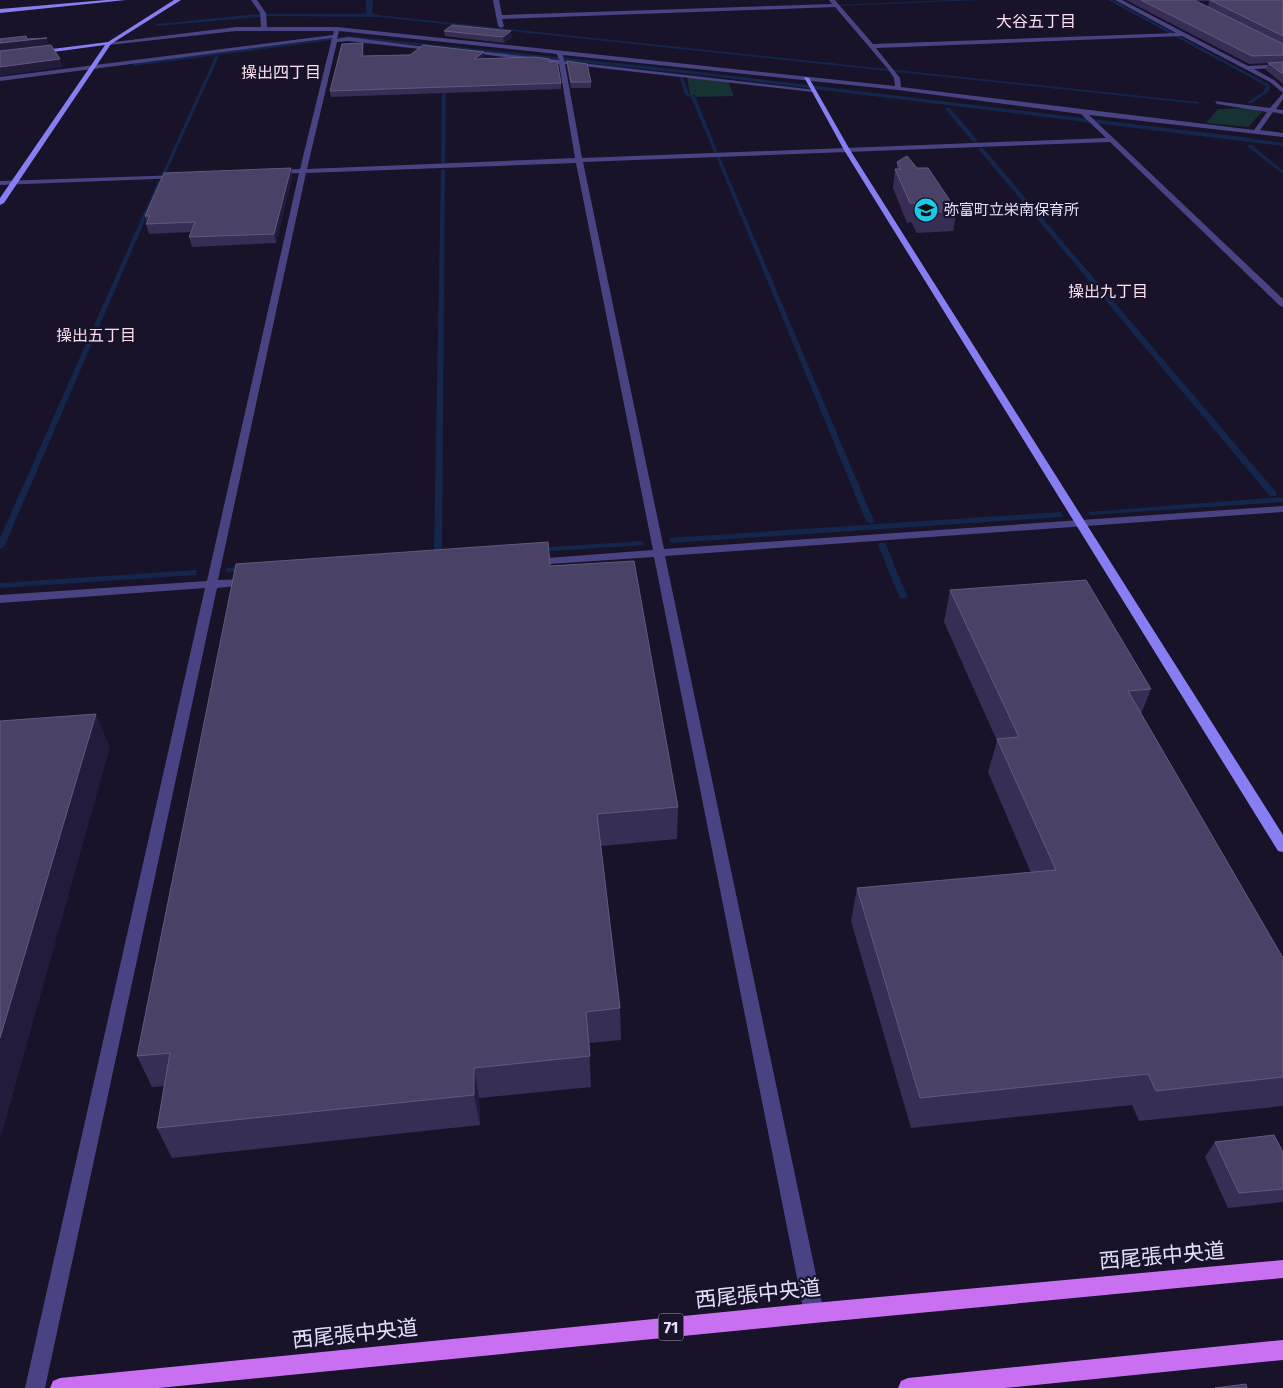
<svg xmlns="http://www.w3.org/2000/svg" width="1283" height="1388" font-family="'Fira Sans','Noto Sans JP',sans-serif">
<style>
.green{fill:#173232}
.water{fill:#14264c}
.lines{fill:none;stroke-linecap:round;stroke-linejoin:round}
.stream{fill:#14264c;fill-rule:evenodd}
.street{fill:#494383;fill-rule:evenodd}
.secondary{fill:#887ef3;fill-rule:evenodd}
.primary{fill:#c96ff2;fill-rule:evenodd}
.wall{fill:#382e55;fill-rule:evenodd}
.shaded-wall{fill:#231b3c}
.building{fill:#4a4167;stroke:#625a7e}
.labels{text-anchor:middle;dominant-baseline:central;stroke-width:4.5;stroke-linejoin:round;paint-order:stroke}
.far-poi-label{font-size:15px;fill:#e3defc;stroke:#181329;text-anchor:start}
.far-neighbourhood-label{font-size:16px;fill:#fce0f0;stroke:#181329}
.shield{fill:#181329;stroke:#a6a1bd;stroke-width:1}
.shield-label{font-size:16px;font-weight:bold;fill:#e3defc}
.near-street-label{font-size:21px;fill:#e3defc;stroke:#181329}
</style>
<rect width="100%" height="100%" fill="#181329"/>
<!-- green -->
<path class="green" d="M687 76 728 81 734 96 696 97 695 95H690Z
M1250 108 1262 112 1248 127 1206 123 1218 109Z"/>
<!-- water -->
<path class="water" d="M366 0H373L372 13 378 15 1199 102V104L378 17 270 16 157 26 156 24 258 14H361L366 13Z
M1108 0H1113L1268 84 1270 86 1269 91 1252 103H1248L1249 101 1263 92 1266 86Z
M349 36 675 69 1242 137 1283 143V146L709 76 349 38 133 66V63Z
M1283 497V502L1090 515 1088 512Z
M1061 512 1063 517 671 543 669 538Z
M643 541 644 545 226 572 227 568Z
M197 570 196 575 0 588V583Z"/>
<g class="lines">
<!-- stream -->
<path class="stream" d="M950 0H982L839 6 837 5Z
M216 55 219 56 165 175 161 176Z
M679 75 682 76 689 94 695 96 718 153 714 152 691 97 685 95Z
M444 80 446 81 445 163 443 164 441 163 442 81Z
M946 108H950L977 140V142H973L946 110Z
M1248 145H1252L1283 171V174L1248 147Z
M979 148H983L1276 492V496H1270L979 150Z
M716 156 720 157 874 521 873 523H870L866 521Z
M443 169 445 170 442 550 438 552 434 550 441 170Z
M160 180 162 181 4 547 0 549V538L158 181Z
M879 543H885L886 545 907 596 906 598H900L899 596 878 545Z"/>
<!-- street -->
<path class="street" d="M251 0H257L266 13 267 27H337L895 86 894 78 888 69 835 7 502 19 504 26 501 28 498 26 493 0H499L502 15 832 4 829 0H835L873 44 1176 33 1115 0H1122L1248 66 1283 64V68L1254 69 1274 80 1283 88V93L1270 82 1182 36 876 48 900 78 901 87 1254 130 1267 112 1217 104 1215 101 1270 108 1283 93V99L1276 109 1283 110V114L1273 112 1260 130 1283 133V137L1089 115 1283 299V307L1280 306 1110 142 583 162 664 549 1283 506V512L665 556 824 1313 821 1320 814 1323 807 1320 804 1313 654 557 534 565 528 562 534 559 653 550 576 163 306 173 218 580 247 579 253 582 247 585 217 588 45 1388H25L205 588 0 603V595L207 581 299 173 275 174 272 172 275 170 300 169 332 38 0 81V77L333 35 334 31H236L109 45 106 43 236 27H261L260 13ZM339 31 557 54 559 60 468 50 465 52 559 64 575 158 307 169 337 42 348 41 438 51 441 49 348 37 337 39ZM563 55 898 90 1081 114 1106 138 582 158 565 64 813 92 816 90 564 61Z
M182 175V177L180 178 0 185V181Z"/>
<!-- secondary -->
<path class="secondary" d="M106 0H126L0 13V9Z
M174 0H181L111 44 4 203 0 205V198L105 45 38 54 36 51 108 42Z
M804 77 809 78 850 150 1283 835V852L1278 851 844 150Z"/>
<!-- primary -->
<path class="primary" d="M1283 1260V1278L814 1323 159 1388H50L53 1381 60 1378 814 1303Z
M1283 1340V1360L1005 1388H898L901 1381 908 1378Z"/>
</g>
<!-- wall -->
<path class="wall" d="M1126 0H1283V84L1266 70 1268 63 1249 64ZM1196 1H1209L1208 7Z
M444 31 512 37 504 43 445 36Z
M364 49V56L484 52V58L482 59 549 62 561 83V89L331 97 330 91Z
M567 61 591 82V88H571L567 67Z
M897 162 917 168 957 211 953 231 917 233 911 222 907 223 893 188 895 169H897Z
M291 168 292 177 276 243 192 247 189 237 191 232 149 234 146 224 147 222 145 216Z
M550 566 678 807 677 839 601 846 620 1008 621 1040 589 1043 591 1087 479 1098 480 1125 172 1158 157 1128 164 1086 152 1087 137 1056Z
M950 590 1151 689 1141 714 1283 958V1106L1139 1121 1132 1105 911 1128 851 921 857 888 1031 873 988 772 997 741 944 622Z
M1215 1142 1283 1152V1202L1228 1208 1205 1157Z"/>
<!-- shaded-wall -->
<path class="shaded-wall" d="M511 31 512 37 504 43 503 37Z
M26 36 28 40 47 38 49 46 0 52V43Z
M363 43 364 49 363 62 362 56Z
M484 52V58L474 65V59Z
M60 59 63 67 0 76V67Z
M291 168 292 177 276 243 274 234Z
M96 714 110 747 0 1140V1038Z
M474 1068 479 1098 480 1125 474 1095Z"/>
<!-- building -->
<path class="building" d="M1141 0H1194L1283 44V55L1252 56Z
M1210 0H1283V36Z
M452 25 511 31 503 37 444 31Z
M26 36 27 39 47 38 0 43V39Z
M363 43 362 56 410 55 423 45 484 52 474 59 535 57 549 59V62L557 61 561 83 330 91 342 44Z
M51 45 60 59 0 67V51Z
M567 61 587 64 591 82H571Z
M1283 62V74L1268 63Z
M907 156 917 168H928L957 211 920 213 914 203H910L895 169H901L897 162Z
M291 168 274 234 189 237 195 222 146 224 150 216H145L164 173Z
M548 542 550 566 634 561 678 807 597 814 620 1008 586 1012 590 1056 474 1068V1095L157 1128 170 1053 137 1056 236 564Z
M1086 580 1151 689 1128 691 1283 958V1077L1156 1091 1148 1074 920 1098 857 888 1056 870 997 739 1019 737 950 590Z
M96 714 0 1038V721Z
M1274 1135 1283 1152V1189L1239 1193 1215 1142Z
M1246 1384 1247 1388H1215Z"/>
<!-- icons -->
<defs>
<symbol id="school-disc" viewBox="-11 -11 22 22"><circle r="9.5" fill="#1cc9ea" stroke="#181329"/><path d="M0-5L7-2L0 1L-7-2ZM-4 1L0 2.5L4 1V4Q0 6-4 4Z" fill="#111"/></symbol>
</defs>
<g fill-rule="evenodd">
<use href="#school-disc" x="912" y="196" width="28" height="28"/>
</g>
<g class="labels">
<!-- far-poi labels -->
<g class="far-poi-label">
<text x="944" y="210">弥富町立栄南保育所</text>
</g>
<!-- far-neighbourhood labels -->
<g class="far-neighbourhood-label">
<text x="1036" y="21">大谷五丁目</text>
<text x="281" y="72">操出四丁目</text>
<text x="1108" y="291">操出九丁目</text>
<text x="96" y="335">操出五丁目</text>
</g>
<!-- shield labels -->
<rect class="shield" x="658.5" y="1313.5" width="25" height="27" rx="4"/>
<g class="shield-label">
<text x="671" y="1327">71</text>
</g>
<!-- near-street labels -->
<g class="near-street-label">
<text transform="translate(1162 1256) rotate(-5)">西尾張中央道</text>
<text transform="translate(758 1294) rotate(-6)">西尾張中央道</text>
<text transform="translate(355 1334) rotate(-6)">西尾張中央道</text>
</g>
</g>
</svg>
